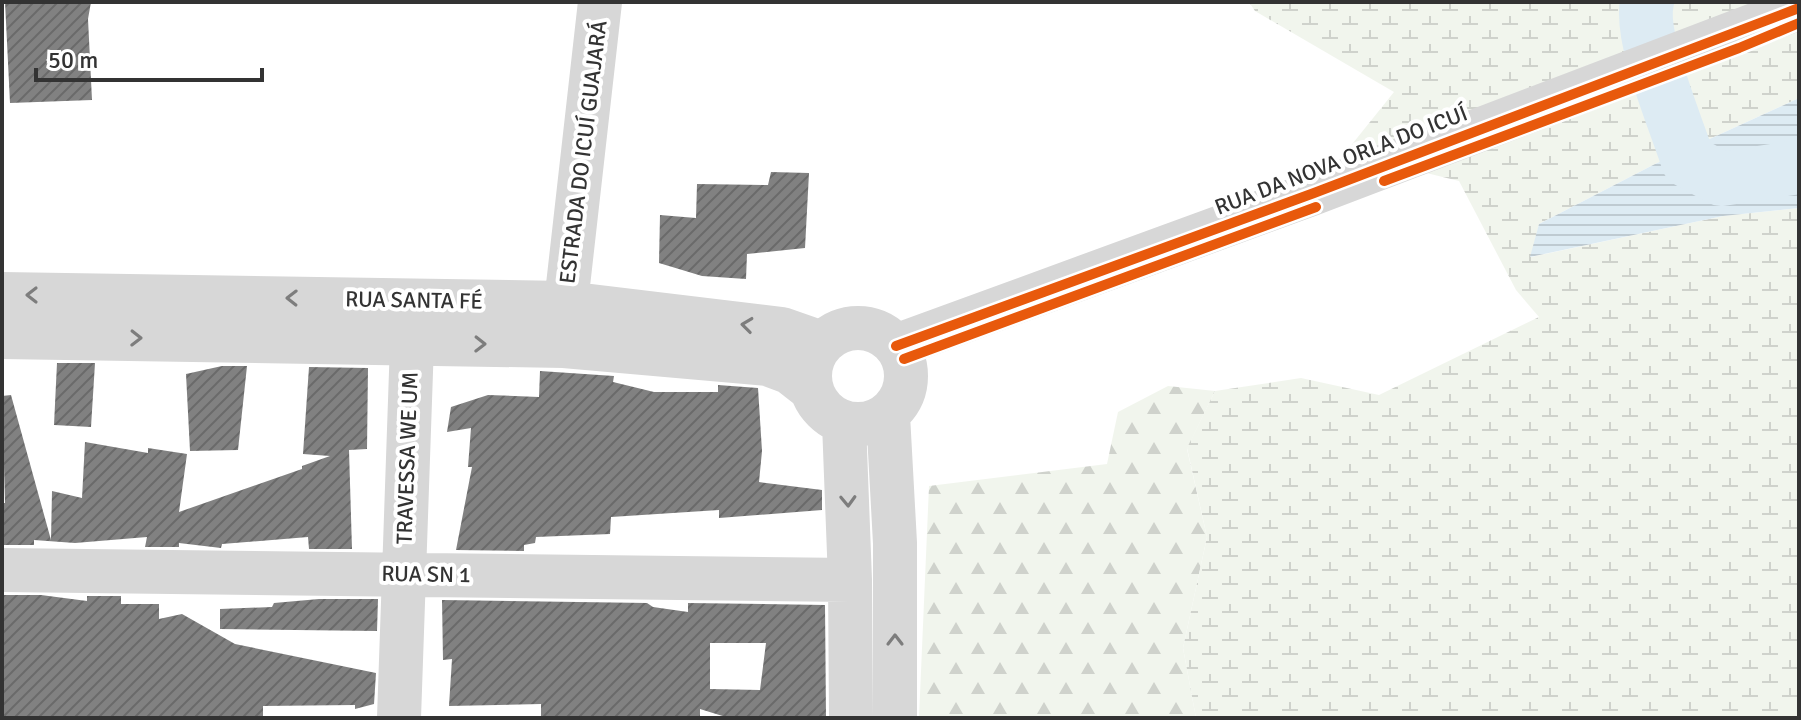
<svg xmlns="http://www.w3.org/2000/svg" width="1801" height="720" font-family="Signika,sans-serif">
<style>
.forest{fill:url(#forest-firs)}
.wetland{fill:url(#wetland-marsh)}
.water{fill:url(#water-rules)}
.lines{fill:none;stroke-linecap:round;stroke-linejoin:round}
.river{stroke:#ddebf3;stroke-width:54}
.building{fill:url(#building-hatch);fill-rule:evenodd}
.minor{stroke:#d7d7d7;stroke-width:44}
.cycleway-casing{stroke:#fff;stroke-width:15}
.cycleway{stroke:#e8590c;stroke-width:10}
.oneway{stroke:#7d7d7d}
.labels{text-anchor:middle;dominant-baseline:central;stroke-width:8;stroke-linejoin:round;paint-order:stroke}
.street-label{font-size:22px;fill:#333;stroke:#fff}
</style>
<defs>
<pattern id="forest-firs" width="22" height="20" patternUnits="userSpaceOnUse" patternTransform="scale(2)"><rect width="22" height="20" fill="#f1f5ed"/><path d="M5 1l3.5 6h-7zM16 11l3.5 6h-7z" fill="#cfd2cc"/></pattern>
<pattern id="wetland-marsh" width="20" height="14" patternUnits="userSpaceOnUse" patternTransform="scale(2)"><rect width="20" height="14" fill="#f1f5ed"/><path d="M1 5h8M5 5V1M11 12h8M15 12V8" fill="none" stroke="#cfd2cc"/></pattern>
<pattern id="water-rules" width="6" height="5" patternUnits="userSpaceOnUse" patternTransform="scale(2)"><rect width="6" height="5" fill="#ddebf3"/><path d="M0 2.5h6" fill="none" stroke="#becad1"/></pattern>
<pattern id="building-hatch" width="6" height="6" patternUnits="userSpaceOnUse" patternTransform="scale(2)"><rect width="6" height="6" fill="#818181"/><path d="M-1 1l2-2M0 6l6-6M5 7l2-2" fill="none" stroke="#6a6a6a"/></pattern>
</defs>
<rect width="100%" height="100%" fill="#fff"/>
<!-- forest -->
<path class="forest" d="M1168 386 1215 391 1187 449 1207 537 1183 648 1196 718H919L929 486 1107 464 1118 412Z"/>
<!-- wetland -->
<path class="wetland" d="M1249 2H1799V98L1655 164 1539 224 1531 257 1723 216 1799 208V718H1196L1183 648 1207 537 1187 448 1215 391 1301 378 1379 395 1539 317 1516 290 1459 181 1345 153 1394 92 1255 11Z"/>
<!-- water -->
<path class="water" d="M1799 98V208L1723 216 1530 257 1539 224 1655 164Z"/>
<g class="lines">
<!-- river -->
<path class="river" d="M1647 2C1639 38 1676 123 1688 161L1721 179 1799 167"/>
</g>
<!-- building -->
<path class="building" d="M5 2H91L88 19 92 100 10 103Z
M771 172 809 173 805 248 747 254 746 279 702 276 659 263 660 215 696 218 697 184 768 185Z
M57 363H95L91 427 54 425Z
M222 366H247L238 450 190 451 186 374Z
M309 367 368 368 367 449 349 450 352 549H309L308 537 222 544 221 548 179 543V547H145L147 537 75 543 34 540V545H2V503H5L2 396 11 395 51 540 52 491 82 498 85 442 148 453V448L187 454 179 512 302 469V466L330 456 303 454Z
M540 371 614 376 613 382 654 392H718V385L758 388 762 451 759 482 822 490V510L719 518V510L611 517 610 534 536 537 535 543 524 545V551L456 550 472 467H468L471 428 447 432 451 407 488 395 539 397Z
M2 595H41L87 601V596H121V604H159V619L182 614 235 644 376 673 374 704 355 709V705L263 706V718H2Z
M319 599H378L377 631 220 629V609L272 607 274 603Z
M442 600 647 603 653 607 688 612V603L825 605 826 718H729L700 709V718H541V704L449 706 452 659 443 660ZM710 643H766L760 690 710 689Z"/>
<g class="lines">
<!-- minor -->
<path class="minor" d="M2 294 566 303 782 329 822 343
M810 376a48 48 0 1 1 96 0a48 48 0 1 1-96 0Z
M565 330 566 303 600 2
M2 337 564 346 767 364 789 372 812 390
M896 346 1314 193 1799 8
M888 415 895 543V718
M844 423 850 580 851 718
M2 570 850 580
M399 718 412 343"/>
<defs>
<path id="cycleway" d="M1384 181 1739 48 1799 23
M896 346 1314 193 1799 8
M904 359 1316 207"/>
</defs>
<!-- cycleway casing -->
<use href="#cycleway" class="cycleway-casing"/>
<!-- cycleway -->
<use href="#cycleway" class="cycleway"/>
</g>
<!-- one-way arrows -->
<defs><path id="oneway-chevron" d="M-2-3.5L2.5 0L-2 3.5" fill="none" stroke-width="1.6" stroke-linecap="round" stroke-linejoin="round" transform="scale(2)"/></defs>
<g class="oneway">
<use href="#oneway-chevron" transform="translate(32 295) rotate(-180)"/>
<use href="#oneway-chevron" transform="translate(292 298) rotate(-179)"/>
<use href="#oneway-chevron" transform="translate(747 325) rotate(-173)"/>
<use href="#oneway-chevron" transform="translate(136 338) rotate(1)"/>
<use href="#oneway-chevron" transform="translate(480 344) rotate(1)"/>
<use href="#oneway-chevron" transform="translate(848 501) rotate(88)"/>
<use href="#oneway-chevron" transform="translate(895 640) rotate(-90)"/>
</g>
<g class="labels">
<!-- street labels -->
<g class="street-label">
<text transform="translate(583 152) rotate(-83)">ESTRADA DO ICUÍ GUAJARÁ</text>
<text transform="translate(1341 160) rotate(-21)">RUA DA NOVA ORLA DO ICUÍ</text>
<text transform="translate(414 300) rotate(1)">RUA SANTA FÉ</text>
<text transform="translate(407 458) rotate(-88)">TRAVESSA WE UM</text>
<text transform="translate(426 574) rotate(1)">RUA SN 1</text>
</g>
</g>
<!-- border -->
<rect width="1801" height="720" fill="none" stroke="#333333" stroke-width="8"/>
<!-- scale -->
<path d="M36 68v12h226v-12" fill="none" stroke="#333333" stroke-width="4"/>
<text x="48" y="68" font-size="24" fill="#333333" stroke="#ffffff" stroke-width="6" paint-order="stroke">50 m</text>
</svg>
